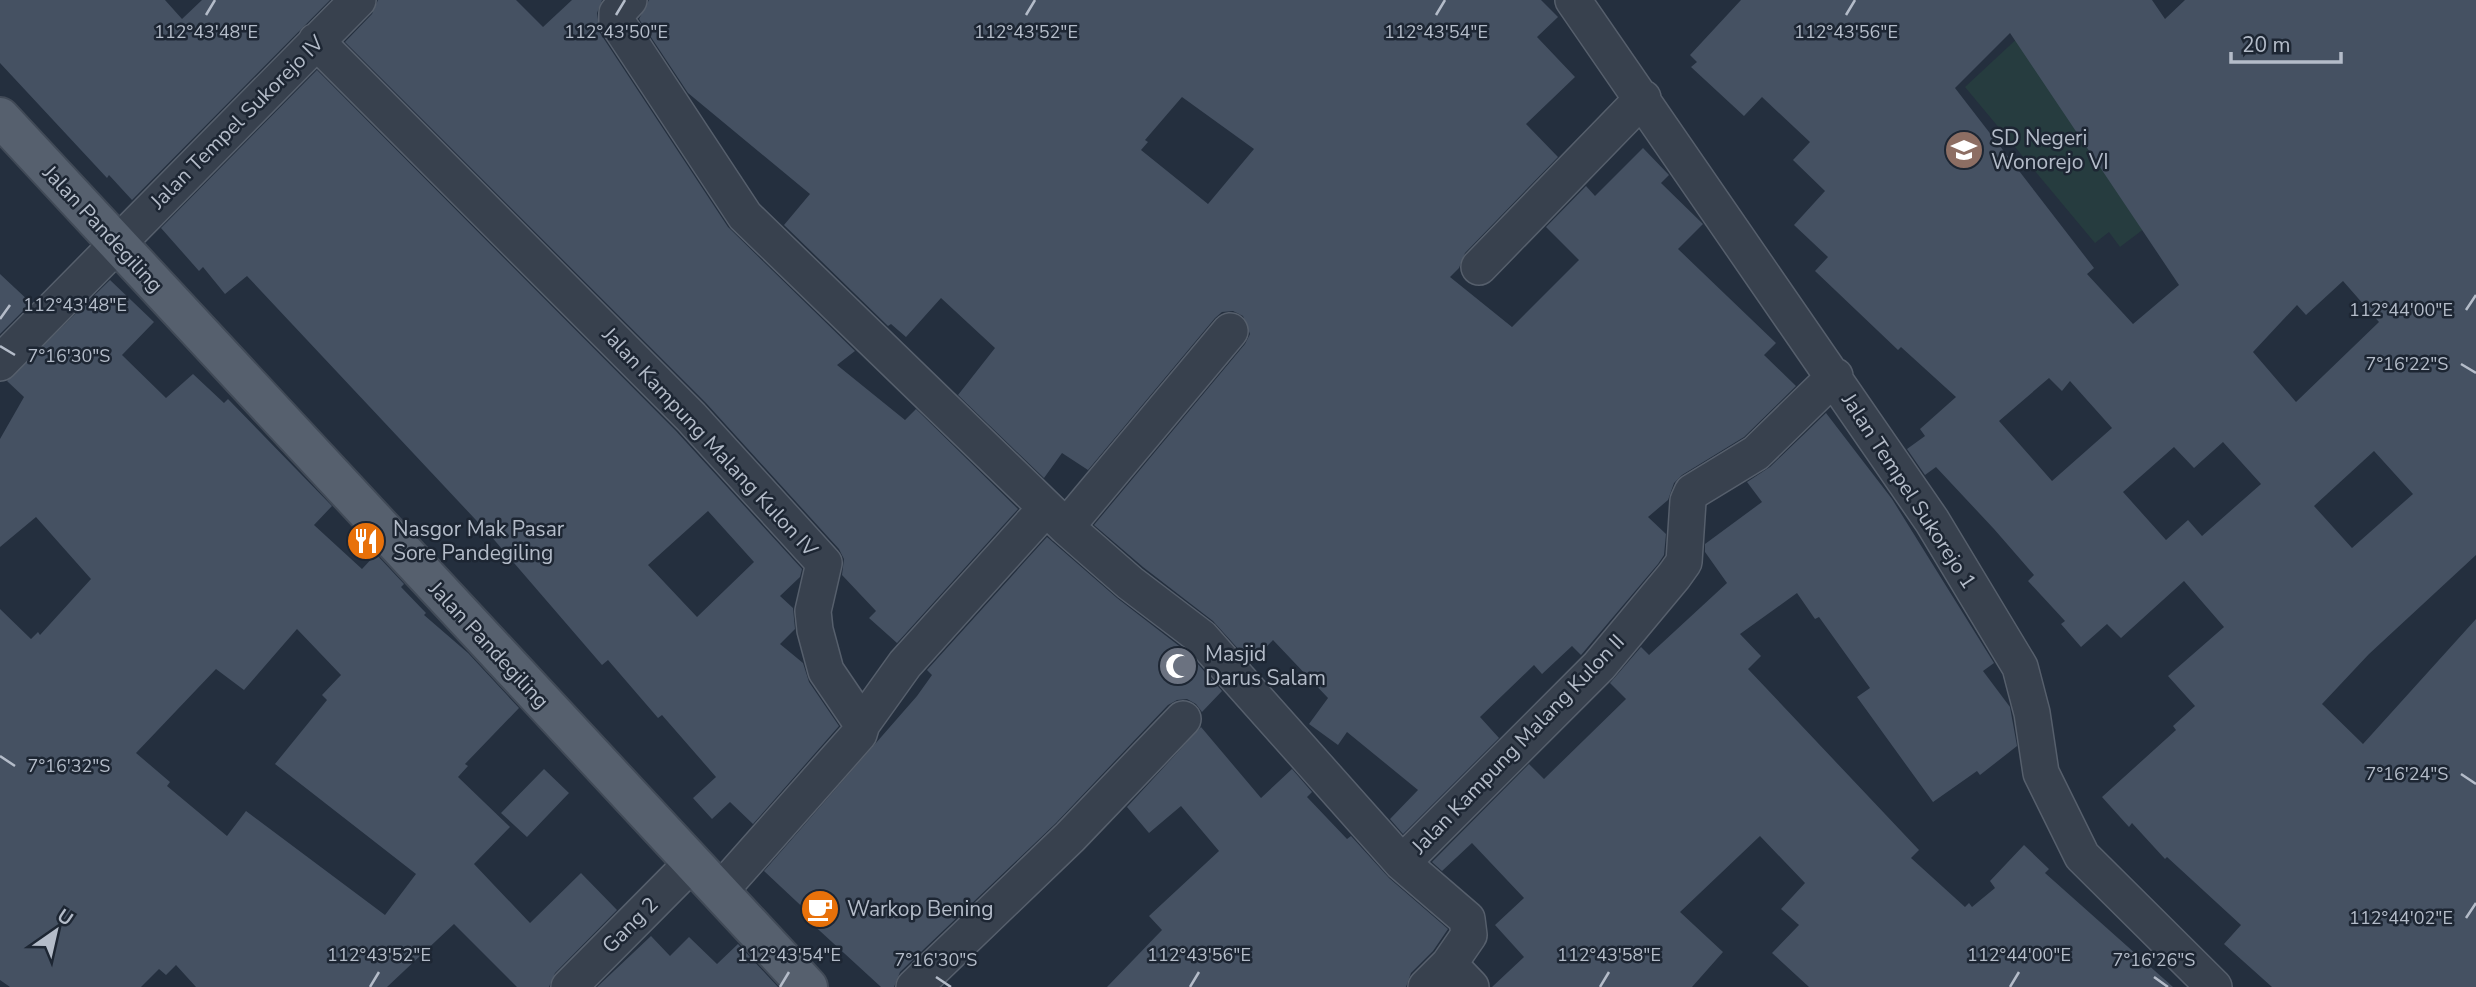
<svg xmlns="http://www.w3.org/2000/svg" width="2476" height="987" font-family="'Nunito Sans',sans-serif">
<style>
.green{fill:#263c3f}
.building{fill:#455162;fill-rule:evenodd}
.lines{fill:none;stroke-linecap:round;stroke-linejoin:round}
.street-casing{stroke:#565f6c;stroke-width:38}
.primary-casing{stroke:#414a57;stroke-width:42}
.street{stroke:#38414e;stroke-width:35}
.primary{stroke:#56606e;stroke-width:38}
.ticks{fill:none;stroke:#b4bcc9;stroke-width:2.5}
.labels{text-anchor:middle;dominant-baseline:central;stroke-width:5;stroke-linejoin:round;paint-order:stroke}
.street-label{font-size:21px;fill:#b4bcc9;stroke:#1d2633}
.poi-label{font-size:21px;fill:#b4bcc9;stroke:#1d2633;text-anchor:start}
.ticks-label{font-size:18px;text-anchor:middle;fill:#b4bcc9;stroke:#1d2633;stroke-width:5;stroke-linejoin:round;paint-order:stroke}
</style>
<rect width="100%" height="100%" fill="#242f3e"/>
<!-- green -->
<path class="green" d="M2022 34 2153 222 2120 247 2109 232 2095 243 1965 87Z"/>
<!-- building -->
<path class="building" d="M0 0H165L182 19 202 0H330L132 200 109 175 107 178 0 63Z
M378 0H516L543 27 572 0H602L597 13 600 33 728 227 855 351 837 365 905 420 916 409 1018 509 897 643 869 618 876 611 842 575 844 559 839 549 706 403 345 42 372 14Z
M649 0H1541L1558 17 1537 37 1575 77 1526 124 1558 157 1465 253 1459 268 1450 277 1512 327 1579 260 1546 227 1586 186 1595 196 1643 148 1669 175 1661 183 1703 224 1678 249 1776 343 1764 355 1796 386 1744 437 1682 475 1674 483 1668 500 1648 517 1666 534 1664 555 1658 564 1581 655 1572 646 1542 674 1534 665 1480 717 1499 738 1403 834 1390 819 1418 790 1347 732 1338 745 1309 724 1328 698 1273 640 1251 663 1213 621 1143 567 1094 525 1245 344 1250 334 1243 316 1233 311 1222 312 1215 318 1088 470 1062 453 1044 478 958 395 995 348 941 298 906 337 891 324 888 326 784 225 810 194 688 93 639 19ZM1182 97 1254 149 1208 204 1141 150 1148 142 1145 140Z
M1741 0H2152L2165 19 2185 0H2476V555L2369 654 2322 704 2363 744 2476 619V987H2272L2224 944 2241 925 2167 857 2165 859 2132 823 2129 827 2102 797 2176 730 2173 726 2195 706 2168 676 2224 627 2184 581 2121 638 2107 624 2081 647 2061 624 2065 621 2028 581 2034 575 1994 529 1936 467 1925 475 1907 449 1925 436 1920 429 1956 397 1901 347 1898 350 1815 271 1828 257 1794 225 1825 191 1793 160 1810 142 1762 97 1744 116 1691 67 1697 62 1690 55ZM2010 33 2179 285 2133 324 2087 274 2094 268 1955 88ZM2343 281 2379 322 2296 402 2253 352 2297 305 2306 315ZM2049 378 2062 391 2070 381 2112 428 2052 481 1999 421ZM2223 442 2261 484 2202 536 2188 520 2166 540 2123 492 2174 447 2194 468ZM2374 451 2413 494 2352 548 2314 506Z
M317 70 676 431 802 569 800 577 780 596 793 608 795 629 780 644 803 663 809 682 839 726 753 824 730 802 712 819 693 798 716 777 662 715 658 718 608 660 602 665 490 535 247 276 225 294 203 267 199 271 161 228ZM708 511 754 562 697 617 648 565Z
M0 274 31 303 0 334Z
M110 280 154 322 122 355 166 398 193 374 224 403 228 399 332 506 314 525 362 569 376 554 404 584 401 587 426 613 424 615 468 653 519 708 465 764 468 766 458 777 510 827 474 864 530 923 581 873 617 910 555 973 549 987H517L454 924 387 987H196L176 965 166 975 159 969 141 987H10L0 980V609L31 639 38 632 40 635 91 579 36 517 0 547V439L24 397 7 381ZM297 629 341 675 322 695 327 700 275 764 416 874 385 915 246 811 227 836 167 786 170 782 136 753 216 669 244 690Z
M1826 413 1892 499 1994 663 1983 671 2010 707 2017 746 1980 775 1977 771 1933 802 1857 697 1870 688 1819 617 1815 619 1797 593 1740 634 1761 656 1748 669 1919 850 1911 858 1965 907 1969 903 1972 907 1995 888 1990 881 2024 845 2049 869 2045 873 2173 987H1809L1772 953 1799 925 1781 909 1805 883 1760 836 1680 912 1723 952 1692 987H1492L1524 957 1495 925 1524 898 1472 843 1442 871 1432 862 1529 764 1544 779 1626 699 1610 683 1641 647 1649 655 1727 583 1705 552V544L1762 502 1747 482 1770 467Z
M1047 537 1117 598 1187 652 1222 691 1202 712 1196 704 1187 699 1177 700 1168 705 1056 823 900 972 894 987H881L808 920 812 916 764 871 917 696 932 675 927 670Z
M1201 727 1261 798 1292 769 1312 792 1307 797 1347 839 1351 836 1389 878 1448 929 1433 951 1411 973 1406 987H1107L1162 930 1149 916 1219 851 1181 806 1149 833 1127 807Z
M544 769 569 793 527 837 501 813Z
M651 936 670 956 689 937 717 964 738 944 778 987H597Z"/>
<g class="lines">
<defs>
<path id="street" d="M629 0 617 13V22L745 216 1066 527 1130 583 1201 637 1402 863 1467 919 1469 935 1449 964 1426 987
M1573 0 1932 521 2020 667 2032 713 2041 773 2082 856 2214 987
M316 41 691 417 824 563 813 611 815 630 826 671 862 724
M1479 267 1643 98
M0 363 358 0
M1066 527 1230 331
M1402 863 1599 666 1674 576 1684 562 1688 501 1692 492 1756 453 1835 376
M717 889 728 882 859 734 862 724 905 664 1046 508
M1449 964 1471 987
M569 987 692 863
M914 987 1070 837 1183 719"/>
<path id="primary" d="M0 117 808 987"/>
</defs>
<!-- street casing -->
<use href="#street" class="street-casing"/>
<!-- primary casing -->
<use href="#primary" class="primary-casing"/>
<!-- street -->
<use href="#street" class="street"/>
<!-- primary -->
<use href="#primary" class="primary"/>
</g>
<!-- ticks -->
<path class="ticks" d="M206 15 215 0M616 15 625 0M1026 15 1035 0M1436 15 1445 0M1846 15 1855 0M2466 310 2476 295M0 319 10 305M0 346 15 355M2461 364 2476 373M0 756 15 766M2461 774 2476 784M2466 918 2476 903M936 977 951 987M2154 977 2168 987M370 987 379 972M780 987 789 972M1190 987 1199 972M1600 987 1609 972M2010 987 2019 972"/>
<!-- icons -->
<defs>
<symbol id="school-disc" viewBox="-11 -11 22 22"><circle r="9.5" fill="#8d6e63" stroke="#1d2633"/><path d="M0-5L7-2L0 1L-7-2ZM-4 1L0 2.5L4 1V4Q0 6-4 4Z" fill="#fff"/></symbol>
<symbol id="restaurant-disc" viewBox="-11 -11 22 22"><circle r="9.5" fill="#e8710a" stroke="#1d2633"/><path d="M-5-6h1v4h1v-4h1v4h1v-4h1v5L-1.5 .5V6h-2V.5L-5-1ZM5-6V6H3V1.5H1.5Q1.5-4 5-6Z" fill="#fff"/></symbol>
<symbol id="mosque-disc" viewBox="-11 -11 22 22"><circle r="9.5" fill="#6b7280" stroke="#1d2633"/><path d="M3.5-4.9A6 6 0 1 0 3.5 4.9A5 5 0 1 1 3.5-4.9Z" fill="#fff"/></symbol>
<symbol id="cafe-disc" viewBox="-11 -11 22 22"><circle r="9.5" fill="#e8710a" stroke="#1d2633"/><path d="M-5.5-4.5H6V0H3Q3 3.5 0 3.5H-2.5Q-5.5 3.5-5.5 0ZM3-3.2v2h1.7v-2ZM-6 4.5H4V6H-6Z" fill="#fff"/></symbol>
</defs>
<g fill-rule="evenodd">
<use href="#school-disc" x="1942" y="128" width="44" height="44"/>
<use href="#restaurant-disc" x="344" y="519" width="44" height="44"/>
<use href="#mosque-disc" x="1156" y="644" width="44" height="44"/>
<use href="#cafe-disc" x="798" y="887" width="44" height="44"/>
</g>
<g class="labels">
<!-- street labels -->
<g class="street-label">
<text transform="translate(237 122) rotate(-45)">Jalan Tempel Sukorejo IV</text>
<text transform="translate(103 229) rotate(47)">Jalan Pandegiling</text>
<text transform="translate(710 442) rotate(47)">Jalan Kampung Malang Kulon IV</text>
<text transform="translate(1909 491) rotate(57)">Jalan Tempel Sukorejo 1</text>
<text transform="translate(489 645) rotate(47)">Jalan Pandegiling</text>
<text transform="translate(1518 744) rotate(-46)">Jalan Kampung Malang Kulon II</text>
<text transform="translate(630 925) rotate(-45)">Gang 2</text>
</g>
<!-- poi labels -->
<g class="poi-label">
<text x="1991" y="138">SD Negeri<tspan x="1991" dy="24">Wonorejo VI</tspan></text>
<text x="393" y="529">Nasgor Mak Pasar<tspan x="393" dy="24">Sore Pandegiling</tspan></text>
<text x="1205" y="654">Masjid<tspan x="1205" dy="24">Darus Salam</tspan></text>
<text x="847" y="909">Warkop Bening</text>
</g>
</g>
<g class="ticks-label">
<text x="206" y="38">112°43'48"E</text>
<text x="616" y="38">112°43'50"E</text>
<text x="1026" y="38">112°43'52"E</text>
<text x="1436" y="38">112°43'54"E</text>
<text x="1846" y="38">112°43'56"E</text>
<text x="75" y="311">112°43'48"E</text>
<text x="2401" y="316">112°44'00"E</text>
<text x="69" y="362">7°16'30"S</text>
<text x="2407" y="370">7°16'22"S</text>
<text x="69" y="772">7°16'32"S</text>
<text x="2407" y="780">7°16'24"S</text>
<text x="2401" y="924">112°44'02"E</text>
<text x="379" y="961">112°43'52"E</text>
<text x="789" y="961">112°43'54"E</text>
<text x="1199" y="961">112°43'56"E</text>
<text x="1609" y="961">112°43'58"E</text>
<text x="2019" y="961">112°44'00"E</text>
<text x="936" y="966">7°16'30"S</text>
<text x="2154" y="966">7°16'26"S</text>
</g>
<!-- north arrow -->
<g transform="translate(56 931) rotate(34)" stroke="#1d2633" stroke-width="5" paint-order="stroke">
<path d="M0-5L12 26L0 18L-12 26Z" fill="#b4bcc9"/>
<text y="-10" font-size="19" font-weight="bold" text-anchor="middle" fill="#b4bcc9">U</text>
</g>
<!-- scale -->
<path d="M2231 52v10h110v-10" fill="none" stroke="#b4bcc9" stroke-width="3.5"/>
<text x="2242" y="52" font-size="21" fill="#b4bcc9" stroke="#1d2633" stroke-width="5" paint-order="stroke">20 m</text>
</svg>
